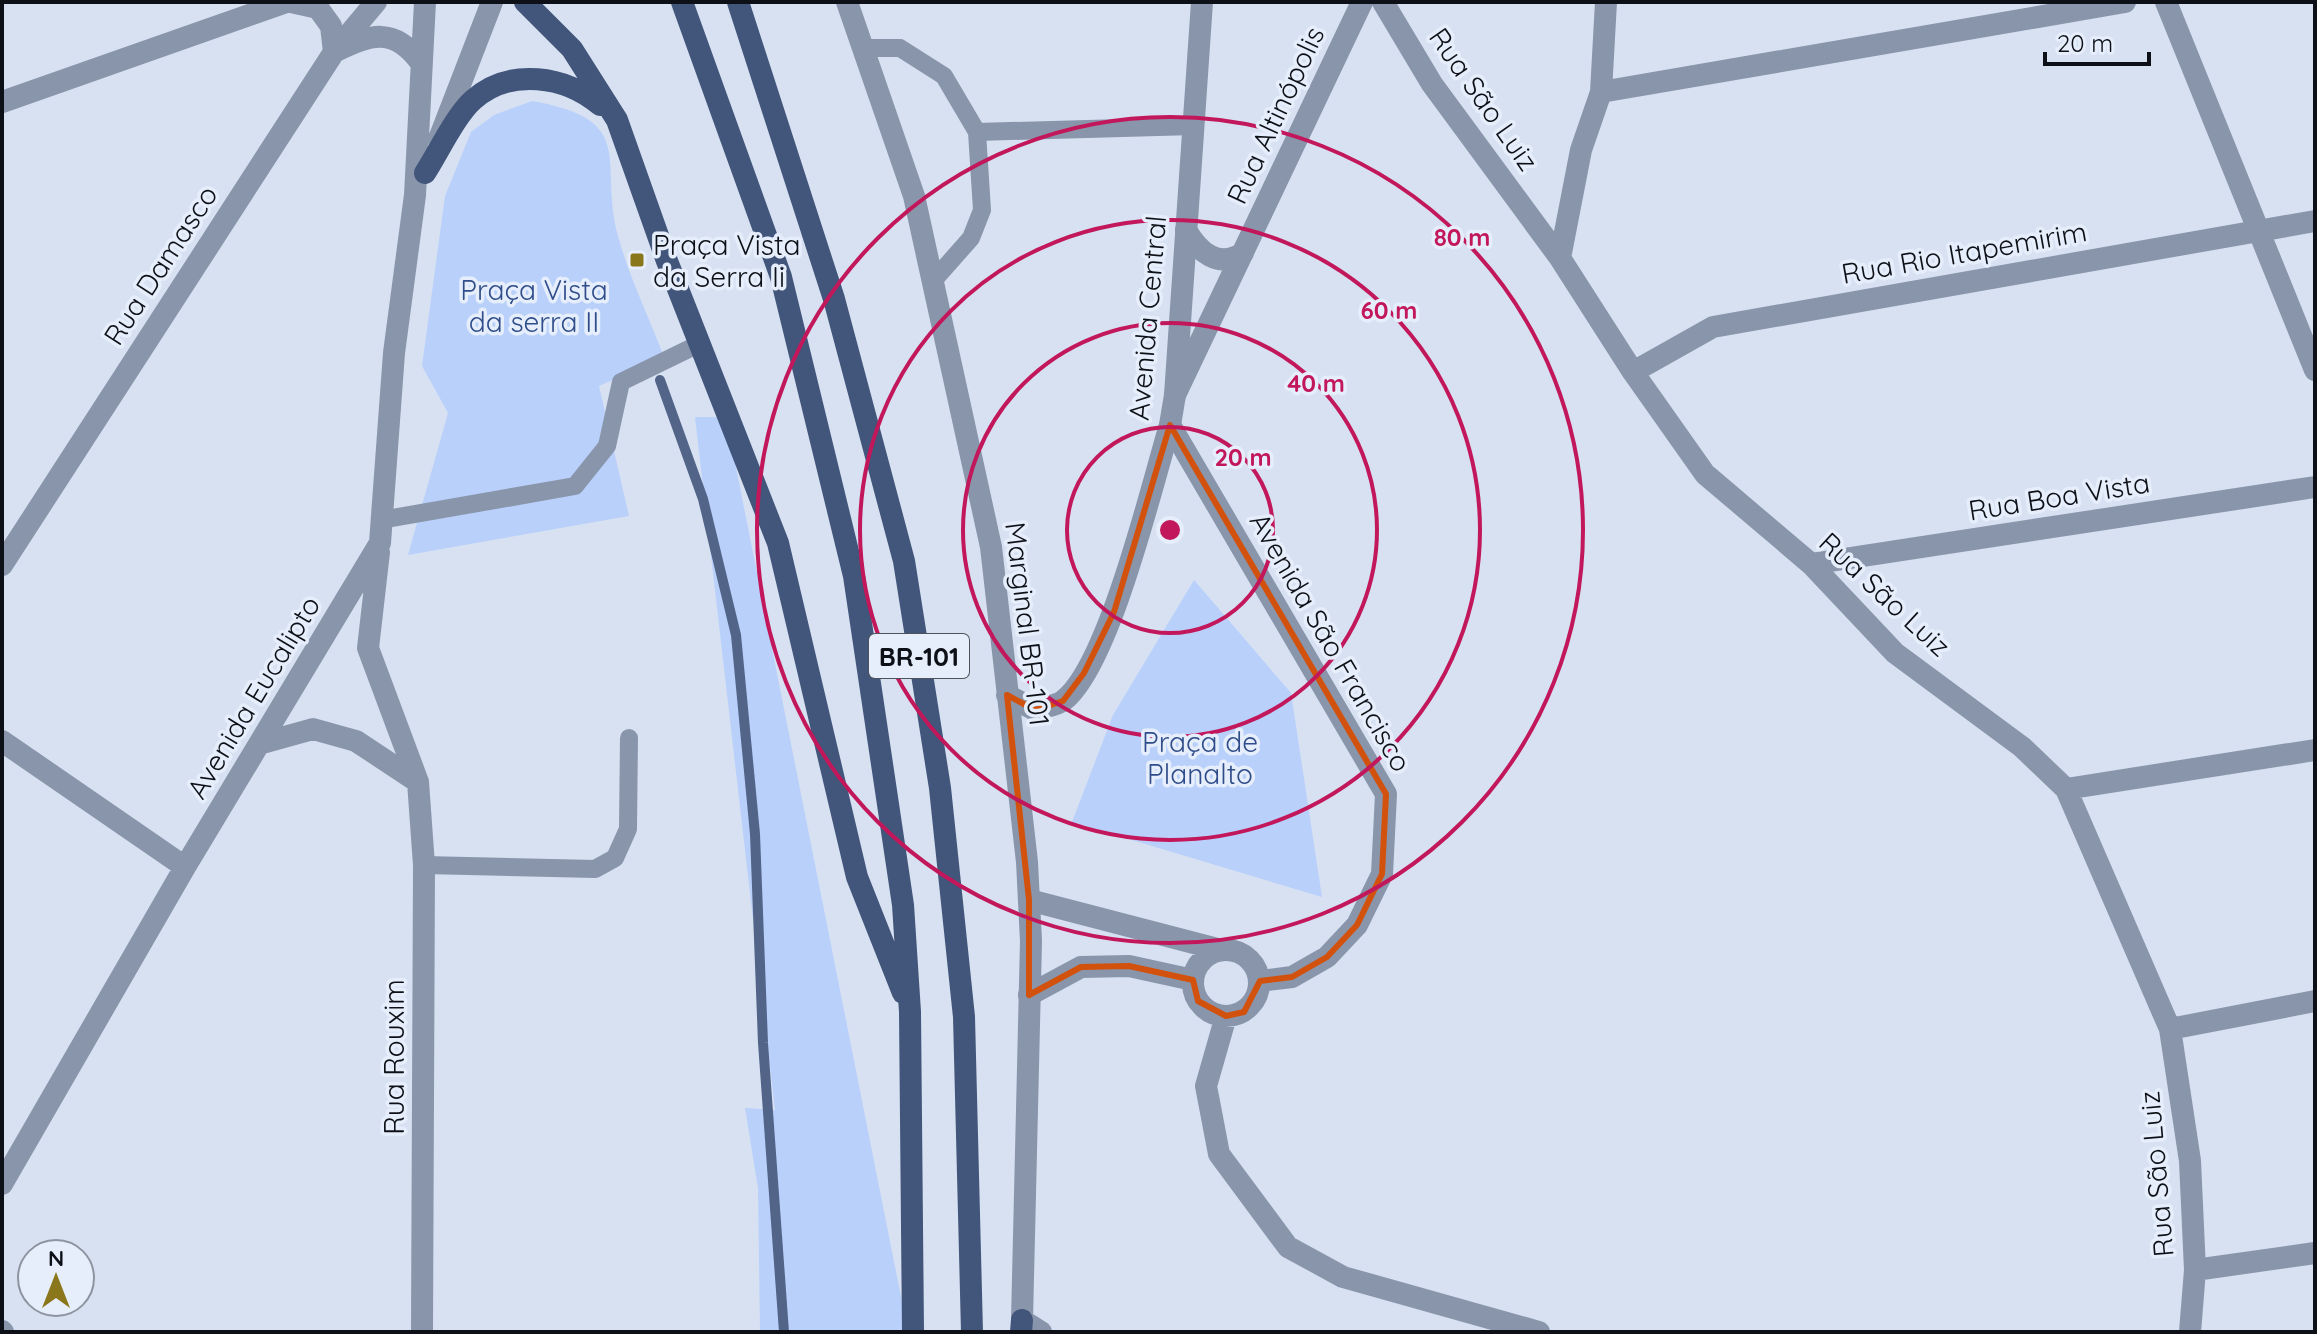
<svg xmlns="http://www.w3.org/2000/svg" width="2317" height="1334" font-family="Quicksand,sans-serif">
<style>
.green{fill:#b9d0fb}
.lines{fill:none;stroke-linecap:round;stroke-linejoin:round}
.stream{stroke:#526487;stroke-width:10}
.service{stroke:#8995aa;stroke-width:18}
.minor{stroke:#8995aa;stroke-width:22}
.tertiary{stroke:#8995aa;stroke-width:22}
.primary{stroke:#42557a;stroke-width:22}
.marked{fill:none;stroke:#d2520d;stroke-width:6;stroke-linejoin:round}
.ring{fill:none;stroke:#c2185b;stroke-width:4}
.poi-dot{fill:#8a771b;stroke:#e6eefc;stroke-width:3}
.labels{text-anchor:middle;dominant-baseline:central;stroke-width:7;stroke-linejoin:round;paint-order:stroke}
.shield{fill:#e6eefc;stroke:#4e535b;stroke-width:2}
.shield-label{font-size:26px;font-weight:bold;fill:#0d1016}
.street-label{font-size:28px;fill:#0d1016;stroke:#e6eefc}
.poi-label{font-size:28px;fill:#0d1016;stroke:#e6eefc;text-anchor:start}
.park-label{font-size:28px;fill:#2f4d8a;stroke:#e6eefc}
.centre{fill:#c2185b;stroke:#e6eefc;stroke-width:4}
.ring-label{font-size:24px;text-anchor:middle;font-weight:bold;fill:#c2185b;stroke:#e6eefc;stroke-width:7;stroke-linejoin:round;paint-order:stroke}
</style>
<rect width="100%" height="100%" fill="#d7e1f2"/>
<!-- green -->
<path class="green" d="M532 101C640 120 598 161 618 236 629 277 649 317 664 357L599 386 629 516 408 555 448 413 422 366 445 196 471 132 494 115Z
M695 417H726L908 1332H760L758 1188 745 1108 775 1110Z
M1194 580 1291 693 1322 897 1072 822 1113 715Z"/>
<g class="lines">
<!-- stream -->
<path class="stream" d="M660 380 703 499 736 635 755 834 763 1043 784 1332"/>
<!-- service -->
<path class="service" d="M863 48H900L944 76 977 132 982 210 971 238 933 281
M977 132 1194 126
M381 520 575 486 607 446 621 382 701 343
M424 865 595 869 615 858 628 829 629 738"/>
<!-- minor -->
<path class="minor" d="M291 2 318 8 331 26 334 52C371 34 394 26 421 63
M1383 2 1432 84 1560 258 1633 372 1705 474 1811 564 1895 653 2022 747 2066 789 2170 1029 2190 1161 2195 1270 2190 1332
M1601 92 1606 2
M2 102 286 2
M439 139 492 2
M1186 230C1199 252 1218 269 1243 253
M1560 258 1581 150 1601 92 2125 2
M1633 372 1713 327 2315 221
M1175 395 1362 2
M1170 425 1386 794 1382 874 1357 925 1327 957 1292 977 1260 981
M379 552 368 648 418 782 424 865 422 1332
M1811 564 2315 487
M2 565 334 52 376 2
M2 741 185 867
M259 744 313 729 356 741 418 782
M2066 789 2315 750
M1029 900 1221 950
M1193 983a33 33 0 1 1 66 0a33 33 0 1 1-66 0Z
M1029 995 1081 967 1129 966 1193 980
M1226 1016 1206 1086 1219 1154 1288 1247 1343 1277 1539 1332
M2170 1029 2315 1001
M2 1184 185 867 380 543 394 353 415 195 425 2
M2195 1270 2315 1253
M2 1331 3 1332"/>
<!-- tertiary -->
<path class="tertiary" d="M847 2 914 196 991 547 1027 862 1031 941 1022 1320 1041 1332
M2166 2 2315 370
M1007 695 1035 710C1043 707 1057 706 1064 700 1109 665 1152 485 1170 425L1175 395 1202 2"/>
<!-- primary -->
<path class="primary" d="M525 2 572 49 617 120 667 261 778 543 857 877 903 993
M682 2 781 277 854 576 903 905 910 1012 913 1332
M738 2 834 299 904 561 940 788 964 1017 972 1332
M425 173C438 153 456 115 473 100 510 67 566 76 600 105
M1021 1332 1022 1320"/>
</g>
<!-- marked area -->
<path class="marked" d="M1170 425 1386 794 1382 874 1357 925 1327 957 1292 977 1260 981 1244 1012 1226 1016 1198 1001 1193 980 1129 966 1081 967 1029 995V900L1007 695 1035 710 1063 701 1084 673 1114 612Z"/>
<!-- distance rings -->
<g class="ring">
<circle cx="1170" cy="530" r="103"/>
<circle cx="1170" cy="530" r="207"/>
<circle cx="1170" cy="530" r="310"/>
<circle cx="1170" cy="530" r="413"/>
</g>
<!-- markers -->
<rect class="poi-dot" x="629" y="252" width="16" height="16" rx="4"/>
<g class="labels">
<!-- shield labels -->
<rect class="shield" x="869" y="634" width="100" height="44" rx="6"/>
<g class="shield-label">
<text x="919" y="656">BR-101</text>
</g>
<!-- street labels -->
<g class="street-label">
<text transform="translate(1484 99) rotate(55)">Rua São Luiz</text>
<text transform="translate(1275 115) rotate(-65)">Rua Altinópolis</text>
<text transform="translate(1964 252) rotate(-10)">Rua Rio Itapemirim</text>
<text transform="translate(160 265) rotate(-57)">Rua Damasco</text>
<text transform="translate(1147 318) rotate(-85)">Avenida Central</text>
<text transform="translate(2059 496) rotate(-9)">Rua Boa Vista</text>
<text transform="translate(1885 594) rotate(43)">Rua São Luiz</text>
<text transform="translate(1028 624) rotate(83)">Marginal BR-101</text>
<text transform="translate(1331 642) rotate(60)">Avenida São Francisco</text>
<text transform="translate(253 697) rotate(-59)">Avenida Eucalipto</text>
<text transform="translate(393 1057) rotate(-90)">Rua Rouxim</text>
<text transform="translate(2156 1174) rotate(-95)">Rua São Luiz</text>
</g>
<!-- poi labels -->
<g class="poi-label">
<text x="653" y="244">Praça Vista<tspan x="653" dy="32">da Serra Ii</tspan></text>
</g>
<!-- park labels -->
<g class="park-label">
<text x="534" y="289">Praça Vista<tspan x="534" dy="32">da serra II</tspan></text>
<text x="1200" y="741">Praça de<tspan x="1200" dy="32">Planalto</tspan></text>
</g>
</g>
<circle cx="1170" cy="530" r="12" class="centre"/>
<g class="ring-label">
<text x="1462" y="246">80 m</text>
<text x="1389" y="319">60 m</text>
<text x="1316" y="392">40 m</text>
<text x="1243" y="466">20 m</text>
</g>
<!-- border -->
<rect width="2317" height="1334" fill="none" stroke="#0d1016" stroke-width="8"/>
<!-- north arrow -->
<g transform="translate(56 1278)"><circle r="38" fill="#e6eefc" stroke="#8f95a0" stroke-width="2"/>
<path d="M0-6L14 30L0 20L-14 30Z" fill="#8a771b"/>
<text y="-12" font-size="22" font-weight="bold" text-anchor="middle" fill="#0d1016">N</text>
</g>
<!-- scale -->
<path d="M2045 52v12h104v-12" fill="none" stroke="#0d1016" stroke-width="4"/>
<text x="2057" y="52" font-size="24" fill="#0d1016" stroke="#e6eefc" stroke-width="6" paint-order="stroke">20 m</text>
</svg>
